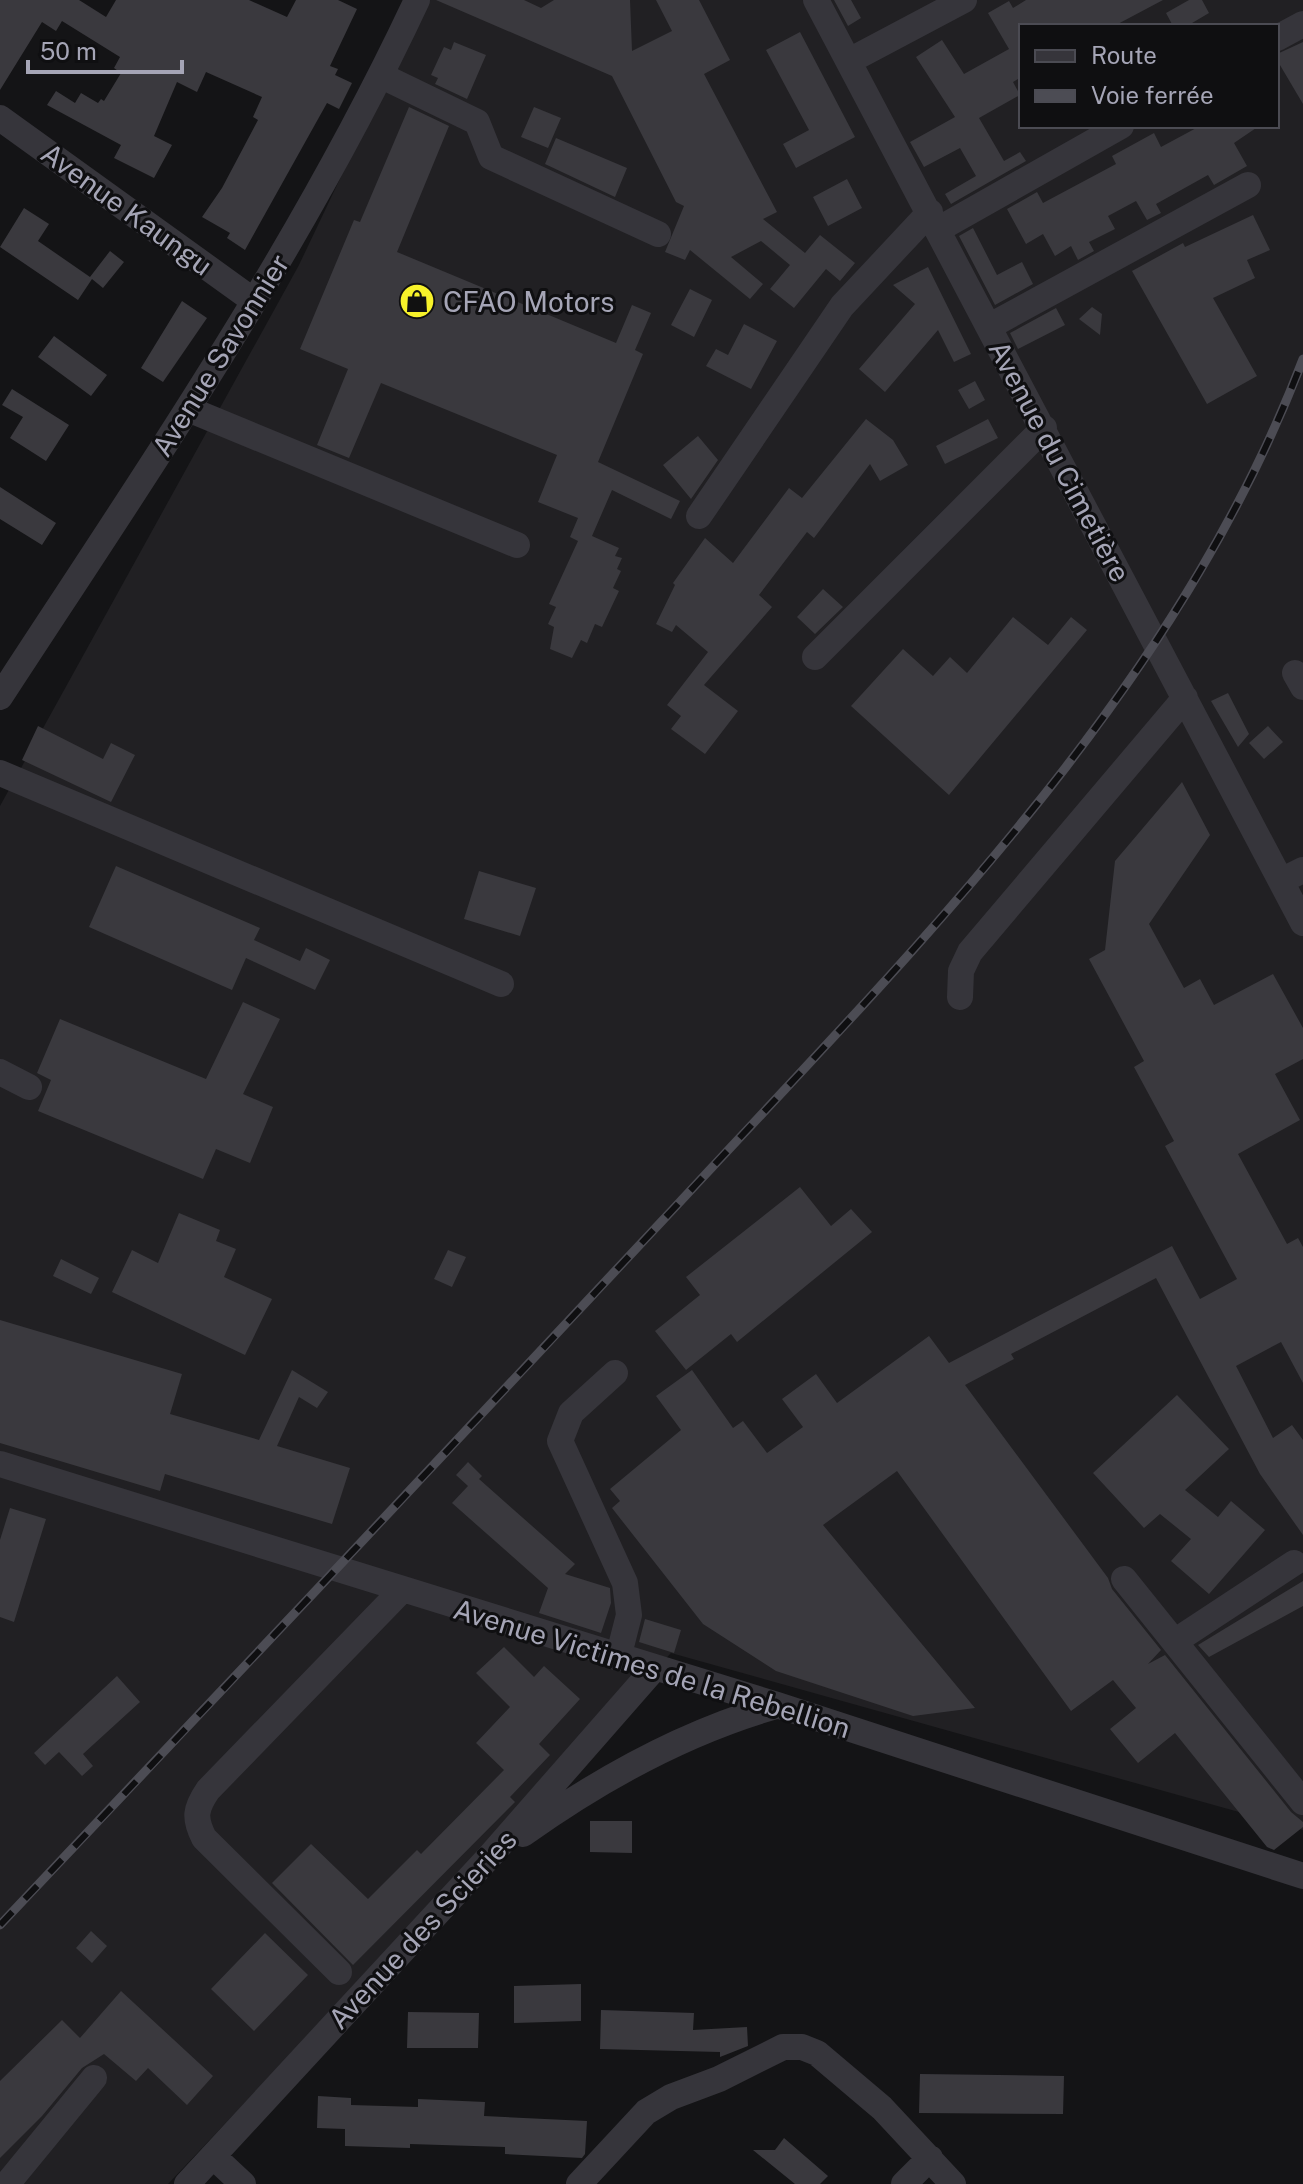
<svg xmlns="http://www.w3.org/2000/svg" width="1303" height="2184" font-family="'Public Sans',sans-serif">
<style>
.built{fill:#212023;fill-rule:evenodd}
.building{fill:#3a393e}
.lines{fill:none;stroke-linecap:round;stroke-linejoin:round}
.minor{stroke:#36353b;stroke-width:26}
.rail-casing{stroke:#4c4c54;stroke-width:9}
.rail{stroke:#0f0f11;stroke-width:6;stroke-dasharray:18;stroke-linecap:butt}
.labels{text-anchor:middle;dominant-baseline:central;stroke-width:6;stroke-linejoin:round;paint-order:stroke}
.street-label{font-size:28px;fill:#a5a5b6;stroke:#0f0f11}
.poi-label{font-size:28px;fill:#a5a5b6;stroke:#0f0f11;text-anchor:start}
</style>
<rect width="100%" height="100%" fill="#141416"/>
<!-- built -->
<path class="built" d="M425 0H1303V1830L671 1653 168 2184H0V806L299 265ZM1021 26H1277V126H1021Z"/>
<!-- building -->
<path class="building" d="M0 0H79L106 17 116 0H249L287 17 296 0H338L357 9 330 66 338 69 335 75 352 83 339 109 327 103 245 250 227 238 230 233 202 217 222 188 258 120 253 117 262 97 206 72 197 92 177 82 154 136 172 145 154 178 114 158 121 145 47 105 56 91 75 103 81 93 98 103 101 99 104 101 121 73 114 68 120 57 62 21 56 31 42 22 0 90Z
M436 0H524L541 8 554 0H630L632 51 672 31 656 0H699L730 60 704 74 777 212 763 219 805 253 820 235 855 263 840 281 826 269 794 308 770 289 790 265 761 241 731 257 763 284 750 299 690 250 685 260 665 252 684 206 676 202 612 76Z
M834 0H851L861 18 848 26Z
M1026 0H1163L1114 26H1021V77L1013 82 1020 95 979 118 1004 161 1020 152 1026 161 951 204 945 194 976 176 960 148 924 167 910 142 955 117 916 57 942 40 964 74 1009 49 988 13 1009 1 1013 8Z
M1189 0H1202L1209 13 1187 26H1173L1166 13Z
M800 32 855 137 796 168 783 144 809 130 766 50Z
M454 42 486 55 467 99 435 84 438 78 431 75 444 47 451 50Z
M1303 42V104L1277 60V54Z
M409 107 449 126 397 252 616 343 632 305 651 313 635 350 643 354 598 462 680 501 671 519 612 490 592 536 619 548 615 556 622 558 617 569 621 571 613 588 619 591 602 627 595 624 587 643 581 640 572 658 550 649 554 627 548 624 556 607 549 604 578 541 570 537 578 518 538 502 557 455 381 383 349 458 317 445 348 369 300 349 354 220 360 222Z
M534 107 561 118 548 148 521 137Z
M1200 126H1259L1234 143 1247 166 1214 185 1208 175 1156 204 1161 213 1147 220 1136 201 1108 216 1115 229 1089 242 1094 251 1078 260 1071 246 1055 256 1043 234 1026 244 1007 209 1037 192 1043 203 1116 164 1112 156 1154 133 1161 147Z
M556 138 627 168 615 197 545 164Z
M847 179 862 208 828 226 813 197Z
M24 208 49 224 38 241 90 277 110 251 124 262 103 288 92 279 78 300 0 247Z
M1253 215 1270 250 1247 260 1255 278 1213 298 1257 376 1207 404 1132 271 1183 243 1185 247Z
M973 228 997 275 1022 262 1033 284 995 305 959 236Z
M928 267 971 354 954 362 938 330 885 392 859 369 915 304 893 285Z
M690 289 712 300 694 337 671 325Z
M182 301 207 318 163 382 141 368Z
M1092 307 1102 314 1100 335 1079 319Z
M1056 308 1065 325 1018 349 1010 333Z
M744 324 777 341 751 389 706 366 716 349 728 355Z
M54 336 107 375 91 396 38 357Z
M975 381 985 400 969 409 958 390Z
M12 389 69 425 46 461 10 438 23 417 2 405Z
M866 419 893 440 908 465 880 481 870 464 814 538 807 532 759 595 772 607 704 685 738 711 705 754 671 729 681 716 667 705 708 652 676 625 672 632 656 624 675 585 673 583 705 538 733 563 789 488 802 498Z
M988 419 998 438 945 464 936 446Z
M698 436 718 460 691 499 663 465Z
M0 487 56 523 42 545 0 519Z
M823 589 843 607 815 634 797 617Z
M1013 617 1048 645 1071 617 1087 630 949 795 851 706 903 649 933 676 950 657 967 673Z
M1228 693 1249 734 1238 747 1211 701Z
M38 726 103 759 111 743 135 755 111 802 22 760Z
M1268 726 1283 742 1264 759 1249 743Z
M1182 782 1210 835 1149 924 1184 988 1200 979 1214 1005 1273 974 1303 1028V1059L1275 1074 1300 1120 1238 1154 1287 1244 1298 1238 1303 1247V1383L1281 1342 1236 1366 1273 1438 1292 1425 1303 1440V1535L1260 1474 1156 1278 1011 1354 1014 1359 965 1385 1108 1578 1112 1589 1161 1650 1148 1664 1165 1655 1291 1812 1303 1822V1827L1274 1850 1267 1847 1175 1733 1138 1763 1110 1729 1136 1708 1113 1680 1071 1711 897 1471 823 1525 975 1708 913 1716 776 1671 703 1624 612 1508 620 1501 610 1489 681 1430 656 1396 692 1370 733 1428 743 1421 767 1453 803 1427 782 1399 816 1374 837 1403 929 1336 949 1363 1172 1246 1200 1299 1237 1279 1165 1146 1174 1141 1134 1067 1144 1061 1089 959 1105 950 1115 861Z
M116 866 260 928 254 940 300 961 306 948 330 960 315 990 246 958 232 990 89 927Z
M479 871 536 888 520 936 464 919Z
M243 1002 280 1019 243 1094 273 1107 250 1163 216 1149 203 1179 38 1111 51 1080 37 1073 60 1019 206 1079Z
M800 1187 831 1226 851 1209 872 1232 737 1342 731 1334 686 1370 655 1331 700 1295 686 1277Z
M179 1213 220 1230 216 1241 236 1249 224 1277 272 1299 245 1355 112 1292 132 1250 158 1263Z
M448 1250 466 1257 452 1287 434 1279Z
M61 1259 99 1278 91 1294 53 1276Z
M0 1320 182 1374 170 1414 259 1440 292 1370 328 1392 317 1408 299 1397 277 1446 350 1468 332 1524 165 1474 160 1491 0 1443Z
M1177 1395 1229 1449 1185 1490 1218 1517 1231 1501 1265 1530 1209 1594 1171 1561 1191 1539 1160 1514 1144 1528 1093 1473Z
M468 1462 482 1476 479 1479 575 1564 565 1574 610 1588 611 1603 601 1633 539 1613 548 1588 452 1503 468 1486 456 1475Z
M10 1508 46 1519 14 1622 0 1617V1540Z
M1303 1581V1606L1209 1657 1198 1645Z
M645 1619 681 1630 674 1653 639 1642Z
M504 1647 534 1677 544 1666 580 1699 539 1744 550 1755 510 1797 515 1802 353 1965 272 1883 311 1844 368 1899 417 1850 421 1854 504 1770 476 1743 510 1707 476 1673Z
M117 1676 140 1702 83 1754 93 1766 82 1776 59 1752 45 1765 34 1753Z
M590 1821H632V1853L590 1852Z
M91 1931 107 1946 92 1963 76 1948Z
M265 1933 308 1975 254 2031 211 1989Z
M581 1984V2021L514 2023V1986Z
M121 1991 213 2076 187 2105 148 2068 136 2081 104 2054 82 2068 42 2116 0 2158V2081L62 2020 80 2038Z
M601 2010 694 2013 693 2030 747 2027 748 2046 720 2057V2052L600 2049Z
M408 2012 479 2013 478 2048H407Z
M920 2074 1064 2076 1063 2114 919 2113Z
M318 2096 351 2098V2105L418 2107V2099L485 2102 484 2116 587 2121 585 2154 582 2158 505 2154V2147L410 2144V2148L345 2146V2129L317 2128Z
M784 2138 828 2176 820 2184H795L753 2150H775Z"/>
<g class="lines">
<!-- minor -->
<path class="minor" d="M816 0 1303 923
M1277 38 1303 24
M849 61 964 0
M382 76 477 122 491 157 658 234
M0 118 254 301
M939 229 1121 126
M990 326 1248 185
M188 409 517 545
M699 516 842 306 930 212
M815 657 1044 428
M1295 673 1303 687
M0 697C148 470 302 246 417 0
M0 773 501 984
M1281 881 1303 870
M960 997 961 971 970 952 1185 698
M0 1072 29 1087
M615 1373 571 1413 560 1441 625 1583 629 1615 618 1658
M0 1464 777 1705 1303 1876
M1124 1579 1303 1802
M1177 1640 1294 1563
M523 1834C600 1779 685 1732 776 1706
M339 1972 204 1838C194 1818 195 1809 208 1790L401 1591
M213 2156 243 2184
M7 2184 94 2078
M187 2184 490 1856 653 1670
M579 2184 646 2112 671 2097 719 2079 783 2047H802L817 2053 882 2108 953 2184
M904 2184 930 2158"/>
<defs>
<path id="rail" d="M0 1925C227 1686 452 1446 677 1205 915 948 1176 692 1303 359"/>
</defs>
<!-- rail casing -->
<use href="#rail" class="rail-casing"/>
<!-- rail -->
<use href="#rail" class="rail"/>
</g>
<!-- icons -->
<defs>
<symbol id="shop-disc" viewBox="-11 -11 22 22"><circle r="9.5" fill="#f7f22a" stroke="#0f0f11"/><path d="M-5-2.5h2.3a2.7 3.5 0 0 1 5.4 0H5L5.5 6h-11ZM-1.5-2.5h3a1.5 2.3 0 0 0-3 0Z" fill="#111"/></symbol>
</defs>
<g fill-rule="evenodd">
<use href="#shop-disc" x="397" y="281" width="40" height="40"/>
</g>
<g class="labels">
<!-- street labels -->
<g class="street-label">
<text transform="translate(127 209) rotate(36)">Avenue Kaungu</text>
<text transform="translate(220 355) rotate(-58)">Avenue Savonnier</text>
<text transform="translate(1060 461) rotate(62)">Avenue du Cimetière</text>
<text transform="translate(652 1668) rotate(17)">Avenue Victimes de la Rebellion</text>
<text transform="translate(422 1929) rotate(-47)">Avenue des Scieries</text>
</g>
<!-- poi labels -->
<g class="poi-label">
<text x="443" y="301">CFAO Motors</text>
</g>
</g>
<!-- legend -->
<rect x="1019" y="24" width="260" height="104" fill="#0f0f11" stroke="#4b4b53" stroke-width="2"/>
<rect x="1035" y="50" width="40" height="12" fill="#36353b" stroke="#4b4b53" stroke-width="2"/>
<text x="1091" y="64" font-size="24" fill="#a5a5b6">Route</text>
<rect x="1035" y="90" width="40" height="12" fill="#4c4c54" stroke="#4b4b53" stroke-width="2"/>
<text x="1091" y="104" font-size="24" fill="#a5a5b6">Voie ferrée</text>
<!-- scale -->
<path d="M28 60v12h154v-12" fill="none" stroke="#a5a5b6" stroke-width="4"/>
<text x="40" y="60" font-size="24" fill="#a5a5b6" stroke="#0f0f11" stroke-width="6" paint-order="stroke">50 m</text>
</svg>
